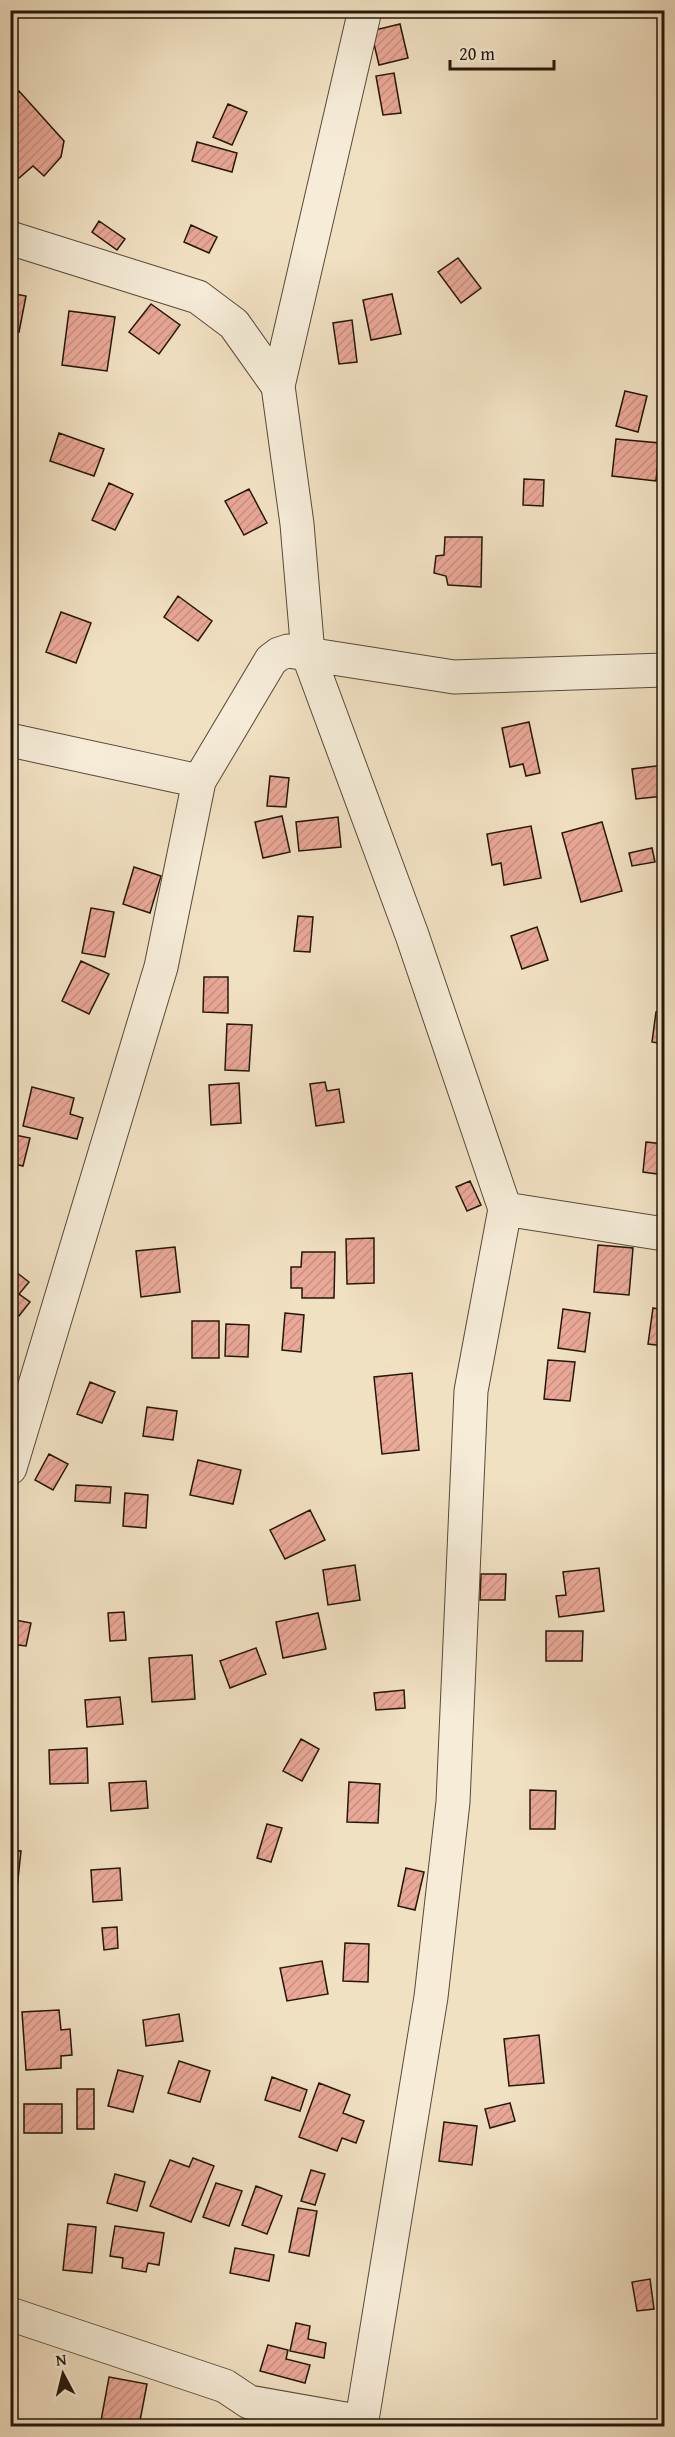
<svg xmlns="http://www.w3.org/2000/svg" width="675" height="2437" font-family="'Gentium Book Plus',serif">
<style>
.building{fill:url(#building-hatch);stroke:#241709;stroke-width:1.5}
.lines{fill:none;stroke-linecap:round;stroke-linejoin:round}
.minor-casing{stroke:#574a38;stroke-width:35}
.minor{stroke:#f6ecd8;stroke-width:33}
</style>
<defs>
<pattern id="building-hatch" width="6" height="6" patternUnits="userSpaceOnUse" patternTransform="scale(1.5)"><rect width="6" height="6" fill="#eaa898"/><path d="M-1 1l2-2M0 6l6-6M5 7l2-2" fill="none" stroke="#c99082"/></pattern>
</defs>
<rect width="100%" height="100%" fill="#f1e1c3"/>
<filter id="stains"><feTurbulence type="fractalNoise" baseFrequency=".00333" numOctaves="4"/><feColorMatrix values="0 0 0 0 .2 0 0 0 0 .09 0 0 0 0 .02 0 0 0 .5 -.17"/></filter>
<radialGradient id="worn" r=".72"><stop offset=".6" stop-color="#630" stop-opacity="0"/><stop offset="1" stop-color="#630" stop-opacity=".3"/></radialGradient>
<!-- building -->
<path class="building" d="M400 24 408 58 379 65 371 31Z
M394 73 401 113 383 115 376 76Z
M19 91 64 141 61 157 44 176 33 166 19 178 10 171V99Z
M228 104 247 112 232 145 213 137Z
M197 142 237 153 232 172 192 161Z
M99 221 125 239 117 250 92 232Z
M191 225 217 237 209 253 184 242Z
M458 258 481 288 461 303 438 272Z
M10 293 26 296 19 332 10 330Z
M392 294 401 334 371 340 363 300Z
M151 304 180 325 159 354 129 332Z
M69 311 115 317 107 371 62 365Z
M352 320 357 362 339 364 333 323Z
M625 391 647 396 638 432 616 426Z
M59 433 104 449 94 476 50 461Z
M616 439 660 443 656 481 612 476Z
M524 479 544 480 543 506 523 505Z
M109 483 133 494 115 530 92 520Z
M249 489 267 523 244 535 225 501Z
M445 537H482L481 587 448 585 446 576 434 573 436 556 444 555Z
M178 596 212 621 198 641 164 617Z
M61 612 91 623 76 663 46 652Z
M529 722 540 773 526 776 523 764 510 767 502 728Z
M664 765V796L636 799 632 769Z
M270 776 289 778 286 807 267 806Z
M282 816 290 852 263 858 255 822Z
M338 817 341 847 299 851 296 822Z
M602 822 622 891 581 902 562 833Z
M531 826 541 878 504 885 501 863 492 865 487 834Z
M652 848 655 862 632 866 629 853Z
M134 867 161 876 150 913 123 904Z
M91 908 114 912 105 957 82 953Z
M298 916 313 917 310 952 294 951Z
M537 927 548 960 522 969 511 936Z
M81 961 109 974 89 1014 62 1001Z
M204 977H228V1013L203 1012Z
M656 1012 664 1013V1044L652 1042Z
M227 1024 252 1025 249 1071 225 1070Z
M325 1082 327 1091 339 1089 344 1122 316 1126 310 1084Z
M239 1083 241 1123 211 1125 209 1085Z
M32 1087 74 1098 70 1114 83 1118 77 1139 23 1126Z
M15 1135 30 1138 23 1166 10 1163Z
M646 1142 664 1144V1175L643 1172Z
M470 1181 481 1205 467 1211 456 1187Z
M374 1238V1283L347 1284 346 1239Z
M598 1245 633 1248 629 1295 594 1292Z
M175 1247 180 1292 141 1297 136 1251Z
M302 1252H335L334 1298H302V1288H291V1267H301Z
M16 1272 29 1282 19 1294 30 1302 19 1316 10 1310V1279Z
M653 1308 664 1310V1346L648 1344Z
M563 1309 590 1313 585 1352 558 1348Z
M285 1313 304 1315 301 1352 282 1350Z
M192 1321H219V1358H192Z
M226 1324 249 1325 248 1357 225 1356Z
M548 1360 575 1362 570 1401 544 1399Z
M412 1373 419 1450 382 1454 374 1377Z
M90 1382 115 1392 102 1423 77 1414Z
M147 1407 177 1411 173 1440 143 1436Z
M49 1454 68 1464 53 1490 35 1480Z
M198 1460 241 1470 233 1504 190 1495Z
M76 1485 111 1487 110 1503 75 1501Z
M125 1493 148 1495 146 1528 123 1526Z
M310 1510 325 1540 285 1559 270 1530Z
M355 1565 360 1600 328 1605 323 1570Z
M599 1568 604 1611 559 1617 556 1596 566 1595 563 1572Z
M481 1574H506L505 1600H480Z
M124 1612 126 1640 110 1641 108 1613Z
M318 1613 326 1649 283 1658 276 1622Z
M10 1619 31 1623 26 1646 10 1644Z
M546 1631H583L582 1661H546Z
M256 1648 266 1674 230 1688 220 1661Z
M192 1655 195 1699 152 1702 149 1658Z
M404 1690 405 1708 376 1710 374 1693Z
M120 1697 123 1724 87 1727 85 1700Z
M301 1739 319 1749 302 1781 283 1771Z
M87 1748 88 1783 50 1784 49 1750Z
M10 1770 15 1771 10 1793Z
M146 1781 148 1808 111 1811 109 1783Z
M349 1782 380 1784 378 1823 347 1822Z
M530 1790 556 1791 555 1829H530Z
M267 1824 282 1828 271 1862 257 1858Z
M10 1850 21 1851 16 1898 10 1897Z
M120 1868 122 1900 93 1902 91 1870Z
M406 1868 424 1872 415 1910 398 1906Z
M117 1927 118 1948 104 1950 102 1928Z
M345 1943 369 1944 368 1982 343 1981Z
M322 1961 328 1994 287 2001 280 1968Z
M59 2010 61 2030 70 2029 72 2055 61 2056V2068L26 2070 22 2012Z
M179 2014 183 2041 146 2046 143 2020Z
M539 2035 544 2083 509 2086 504 2039Z
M179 2061 210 2071 200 2102 168 2093Z
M118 2070 143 2076 133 2112 108 2106Z
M272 2077 307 2090 300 2111 265 2100Z
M319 2083 350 2095 343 2113 364 2121 356 2143 342 2138 337 2151 299 2137Z
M77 2089H94V2129H77Z
M510 2103 515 2121 490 2128 485 2109Z
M24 2104H62V2133H24Z
M444 2122 477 2126 472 2165 439 2161Z
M193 2158 214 2166 191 2222 150 2206 170 2160 189 2167Z
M311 2170 325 2174 315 2205 301 2201Z
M115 2174 145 2182 137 2211 107 2203Z
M216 2183 242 2191 229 2226 203 2217Z
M256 2186 282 2196 267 2234 242 2225Z
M298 2208 317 2211 309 2256 289 2252Z
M68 2224 96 2227 92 2273 63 2270Z
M115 2226 164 2233 159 2265 148 2263 146 2272 122 2268 123 2258 110 2256Z
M235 2248 274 2255 269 2281 230 2273Z
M650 2279 654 2309 637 2311 632 2282Z
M660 2285H664V2319H659Z
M296 2323 310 2326 308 2339 326 2343 324 2358 290 2351Z
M268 2345 288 2350 286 2359 310 2365 305 2383 260 2371Z
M109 2377 147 2384 139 2426H100Z"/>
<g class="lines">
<defs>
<path id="minor" d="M10 238 198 297 234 324 278 386 297 524 308 654 412 935 505 1209 471 1391 453 1802 431 1997 361 2426
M278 386 365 10
M10 740 199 781 271 660 279 654 288 651 454 677 664 670
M505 1209 664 1234
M10 1468 161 967 199 781
M10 2314 225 2386 249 2402 362 2422"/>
</defs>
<!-- minor casing -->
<use href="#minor" class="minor-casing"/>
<!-- minor -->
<use href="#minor" class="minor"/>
</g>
<!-- margin -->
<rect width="675" height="2437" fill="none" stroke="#f1e1c3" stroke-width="36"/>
<rect x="12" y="12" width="651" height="2413" fill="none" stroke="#241709" stroke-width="3"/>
<rect x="18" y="18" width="639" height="2401" fill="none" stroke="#241709" stroke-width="1.5"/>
<!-- north arrow -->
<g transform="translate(63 2374) rotate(353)" stroke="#f6ecd8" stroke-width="4.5" paint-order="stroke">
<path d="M0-4.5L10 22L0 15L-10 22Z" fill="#241709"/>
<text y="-9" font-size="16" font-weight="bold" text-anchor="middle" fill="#241709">N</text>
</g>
<!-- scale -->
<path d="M450 60v9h104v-9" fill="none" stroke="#241709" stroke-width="3"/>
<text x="459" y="60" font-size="18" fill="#241709" stroke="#f6ecd8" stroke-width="4.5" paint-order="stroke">20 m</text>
<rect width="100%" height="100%" filter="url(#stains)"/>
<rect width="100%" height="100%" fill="url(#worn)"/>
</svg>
